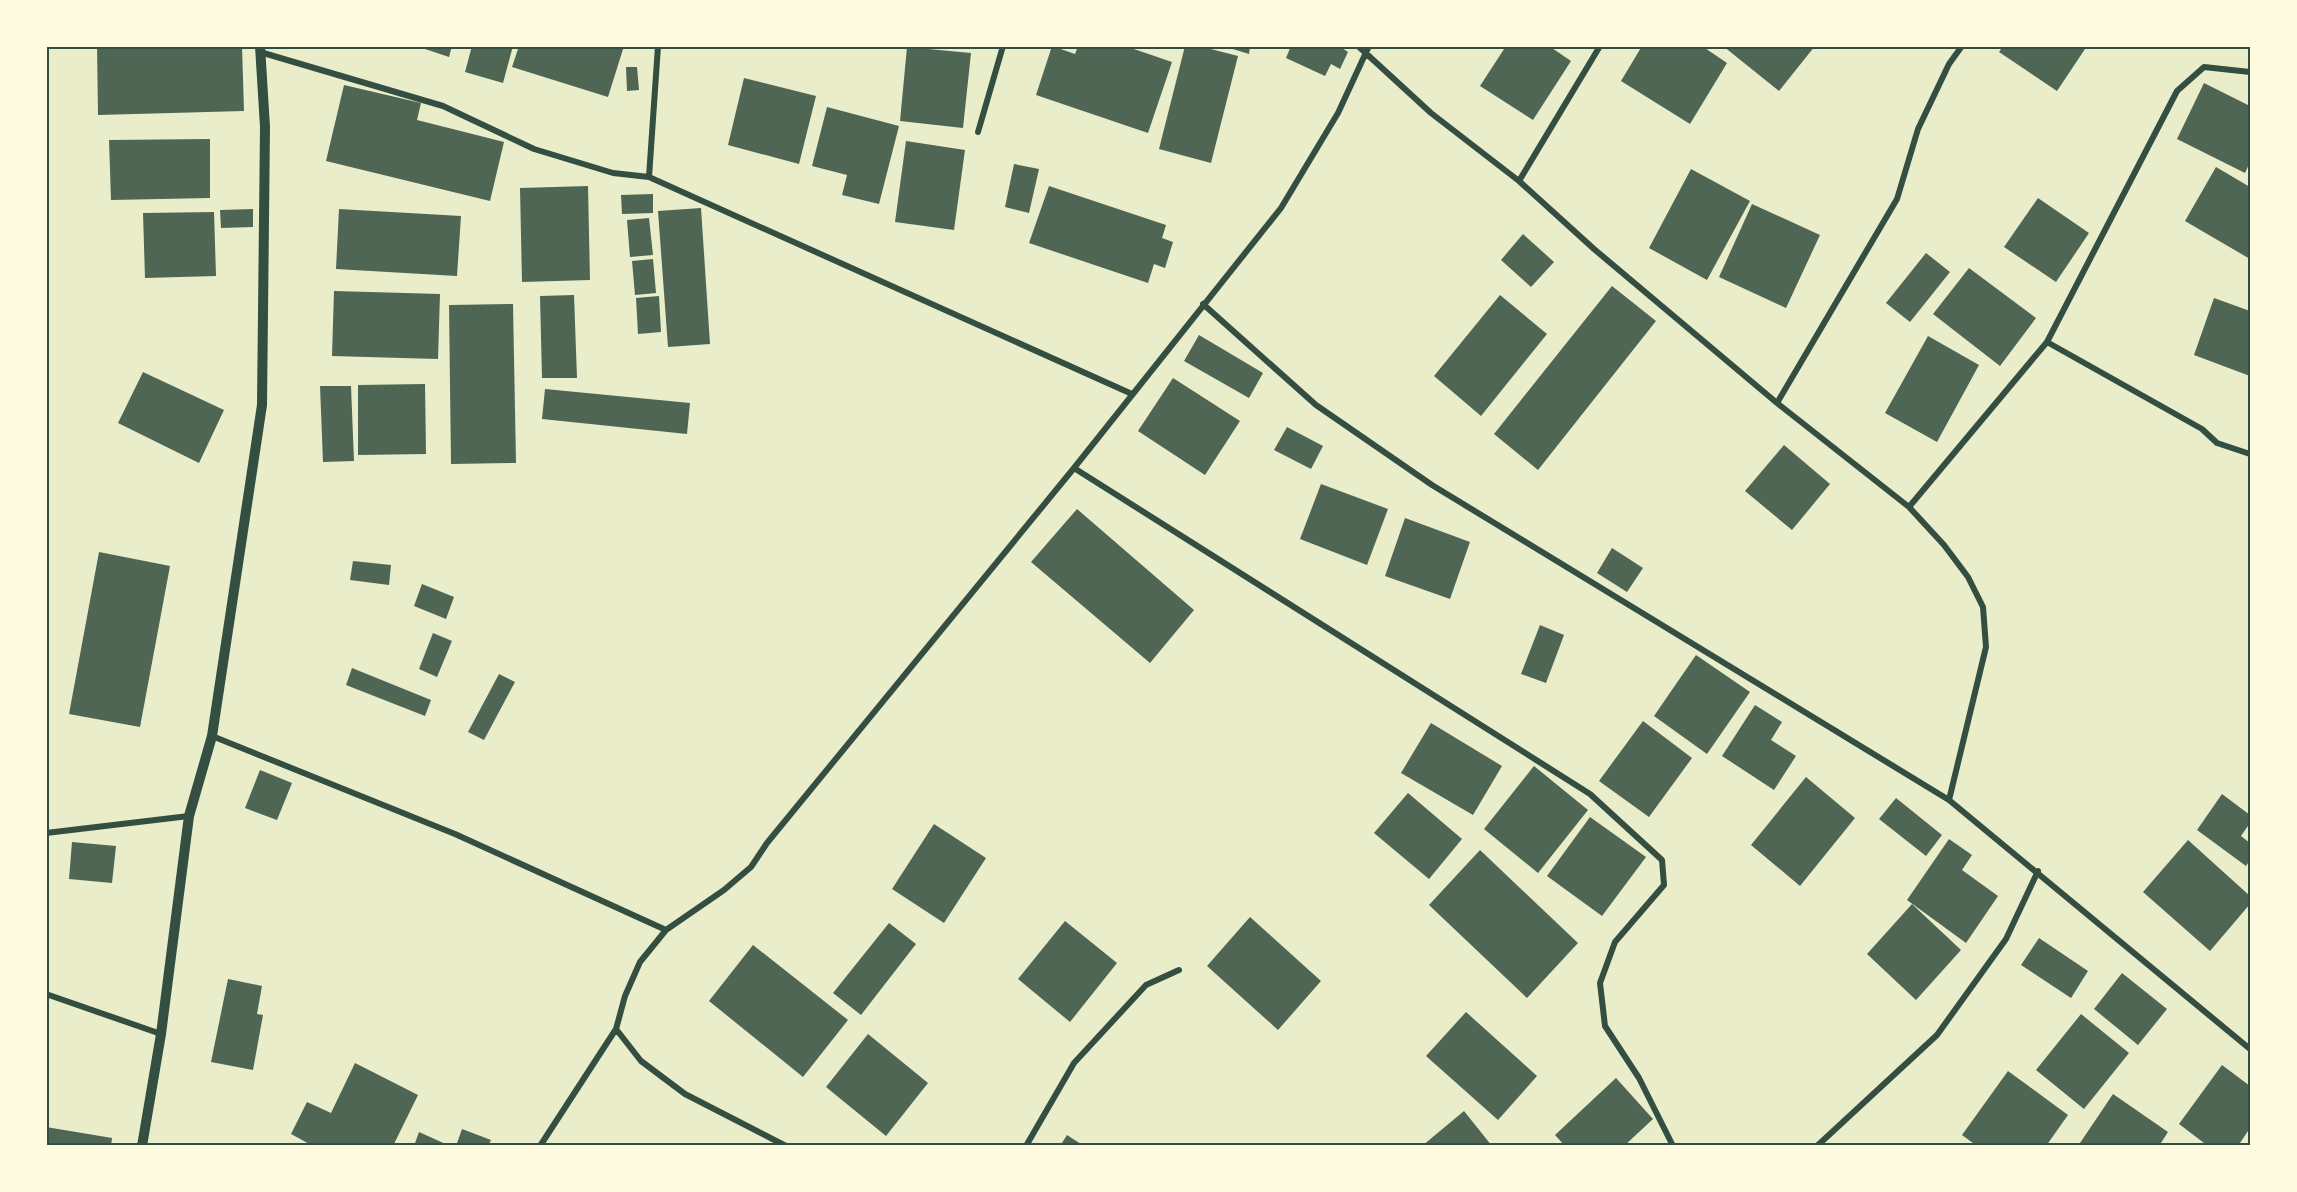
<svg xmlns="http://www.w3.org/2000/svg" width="2297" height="1192" font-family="'Roboto Condensed',sans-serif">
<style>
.building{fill:#4f6655}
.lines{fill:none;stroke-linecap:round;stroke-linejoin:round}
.minor{stroke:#344e41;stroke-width:6}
.tertiary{stroke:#344e41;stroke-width:10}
.neatline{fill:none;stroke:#344e41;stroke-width:2}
</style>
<rect width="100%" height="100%" fill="#e9edc9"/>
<!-- building -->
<path class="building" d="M97 46H242L244 111 98 115Z
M416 46H452L449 57Z
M472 46H513L503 83 465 72Z
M519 46H624L608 97 512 67Z
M1052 46 1075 54 1078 46H1125L1172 62 1148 133 1036 95Z
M1185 46H1199L1238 56 1211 163 1159 149Z
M1223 46H1250L1249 54Z
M1291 46H1339L1348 52 1340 69 1331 64 1325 76 1286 58Z
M1506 46H1549L1571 61 1533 120 1480 86Z
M1642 46H1702L1727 63 1690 124 1621 81Z
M1723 46H1815L1779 91Z
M2003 46H2087L2057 91 1999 52Z
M907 47 971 53 963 128 900 121Z
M626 67H637L639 90 627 91Z
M744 78 816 96 799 164 728 145Z
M2204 83 2250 106V162L2245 173 2177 139Z
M344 85 421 103 417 120 504 142 490 201 326 161Z
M827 107 899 126 879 204 842 195 847 175 812 166Z
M210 139V198L111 200 109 140Z
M906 141 965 150 954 230 895 222Z
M1014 164 1039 169 1029 213 1005 207Z
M2216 167 2250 187V259L2185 221Z
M1691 169 1750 201 1707 280 1649 248Z
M588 186 590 280 522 282 520 188Z
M1049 186 1166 225 1162 238 1173 242 1165 268 1154 264 1148 283 1029 243Z
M653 194V213L622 214 621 195Z
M2038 198 2089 233 2056 282 2004 247Z
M1752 204 1820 235 1786 308 1719 277Z
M701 208 710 344 668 347 658 211Z
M253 209V227L221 228 220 210Z
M339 209 461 216 457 276 336 269Z
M214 212 216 276 145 278 143 213Z
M649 218 653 255 630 257 627 220Z
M1523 234 1554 262 1531 287 1501 260Z
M1926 253 1950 272 1910 322 1886 303Z
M653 259 656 293 635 295 632 261Z
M1969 268 2036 318 2000 366 1933 314Z
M1612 286 1656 321 1538 470 1494 434Z
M334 291 440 294 438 359 332 356Z
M574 295 577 378H542L540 296Z
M1500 295 1547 334 1481 416 1434 376Z
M659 296 661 332 638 334 636 298Z
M2214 298 2250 311V376L2194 355Z
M513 304 516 463 451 464 449 305Z
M1199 335 1263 373 1249 398 1184 361Z
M1928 336 1979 365 1937 442 1885 413Z
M143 372 224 410 199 463 118 423Z
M1173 378 1240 421 1205 475 1138 431Z
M425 384 426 454 358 455V385Z
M320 386H351L354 461 323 462Z
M545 389 690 403 687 434 542 419Z
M1287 427 1323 446 1311 469 1274 450Z
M1784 445 1830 484 1792 530 1745 491Z
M1321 484 1388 509 1367 565 1300 539Z
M1077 509 1194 610 1150 663 1031 562Z
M1405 518 1470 542 1450 599 1385 576Z
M1612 548 1643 568 1627 592 1597 573Z
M99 552 170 566 140 727 69 714Z
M353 561 391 565 389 585 350 580Z
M422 584 454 597 446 619 414 606Z
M1540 625 1564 635 1546 683 1521 674Z
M433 633 452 641 437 677 419 669Z
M1696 655 1750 692 1707 754 1654 716Z
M352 668 431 700 425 716 346 685Z
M499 674 515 682 484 740 468 732Z
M1755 705 1782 722 1771 740 1796 756 1774 790 1722 756Z
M1643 721 1692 758 1649 817 1599 781Z
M1431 723 1502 766 1473 815 1401 773Z
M1534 766 1588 810 1538 873 1484 829Z
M260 770 292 783 277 820 245 808Z
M1806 777 1855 818 1800 886 1751 845Z
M1408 793 1462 839 1429 879 1374 833Z
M2222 794 2250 815V823L2241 836 2250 843V860L2246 866 2197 830Z
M1896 798 1942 835 1926 856 1879 819Z
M1590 817 1646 857 1602 916 1547 876Z
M934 824 986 858 944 923 892 889Z
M1949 839 1972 855 1962 870 1998 896 1966 943 1907 900Z
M2188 840 2250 896V904L2210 951 2143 892Z
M72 842 116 846 112 883 69 879Z
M1480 850 1578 943 1527 998 1429 905Z
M1912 904 1961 950 1916 1000 1867 954Z
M1250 917 1321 981 1278 1030 1207 966Z
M1065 921 1117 963 1070 1022 1018 979Z
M889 923 916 944 861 1015 833 993Z
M2039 938 2088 971 2071 998 2021 965Z
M753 945 848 1020 803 1077 709 1001Z
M2122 973 2167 1009 2138 1045 2094 1009Z
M228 979 262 986 257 1014 263 1015 253 1070 211 1062Z
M1466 1012 1537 1076 1498 1120 1426 1056Z
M2081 1014 2129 1053 2084 1109 2036 1070Z
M868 1034 928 1083 886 1136 826 1087Z
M355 1063 418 1095 393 1146H313L291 1134 307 1102 331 1113Z
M2222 1065 2250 1086V1128L2238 1146H2208L2179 1124Z
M2008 1071 2068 1115 2046 1146H1977L1962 1135Z
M1616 1078 1653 1119 1624 1146H1565L1555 1135Z
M2113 1094 2168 1132 2159 1146H2078Z
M1464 1111 1492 1146H1422Z
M46 1127 112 1138 111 1146H46Z
M462 1129 491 1140 488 1146H456Z
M419 1132 450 1146H414Z
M1067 1135 1084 1146H1060Z"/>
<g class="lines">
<!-- minor -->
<path class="minor" d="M1358 46 1431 113 1519 181 1594 249 1777 403 1909 507 1944 545 1968 577 1983 607 1986 647 1949 800
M260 52 443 106 534 149 613 173 649 177 658 46
M978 132 1003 46
M649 177 1132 394
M1519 181 1600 46
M1203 304 1316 405 1432 485 1949 800 2250 1049
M2047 342 2202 429 2217 443 2250 454
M1777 403 1897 199 1918 129 1949 64 1962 46
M1074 468 1590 794 1662 860 1664 885 1615 942 1600 983 1605 1026 1639 1078 1673 1146
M1909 507 2047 342 2177 91 2204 67 2250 72
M212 736 455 834 666 930
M46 833 189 816
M46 994 161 1034
M616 1029 641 1061 685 1094 786 1146
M540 1146 616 1029 625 996 640 962 666 930 724 890 751 867 767 843 1074 468 1281 208 1338 113 1369 46
M1026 1146 1074 1063 1146 985 1179 970
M1817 1146 1937 1035 2006 939 2038 871"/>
<!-- tertiary -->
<path class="tertiary" d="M142 1146 161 1034 189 816 212 736 262 405 265 127 260 46"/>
</g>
<!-- border -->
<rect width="2297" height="1192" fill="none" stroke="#fefae0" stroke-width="96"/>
<rect x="48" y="48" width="2201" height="1096" class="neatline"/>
</svg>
